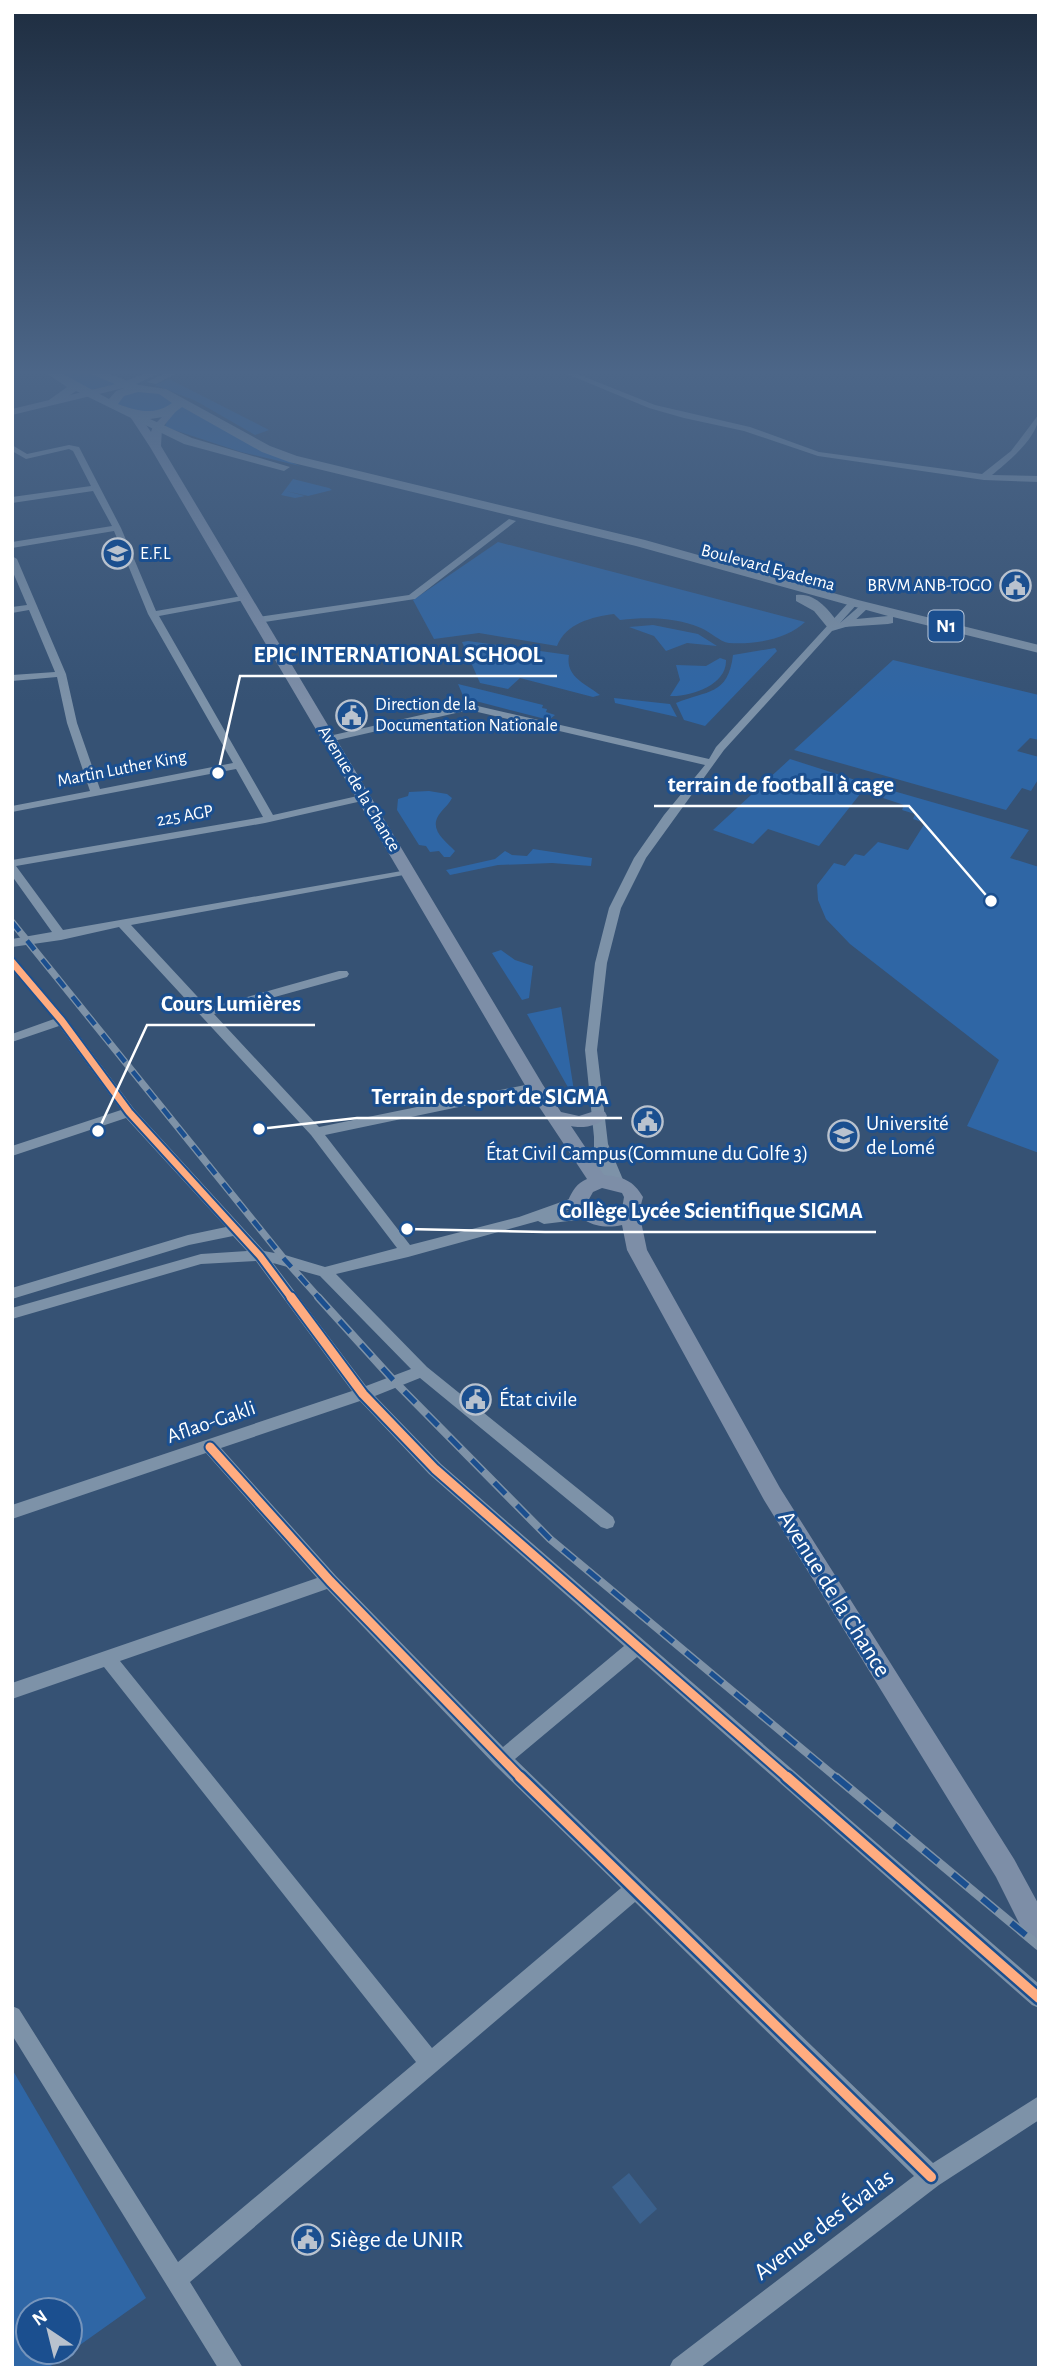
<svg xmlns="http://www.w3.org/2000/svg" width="1051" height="2380" font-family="'Alegreya Sans',sans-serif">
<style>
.green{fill:#2f66a5}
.water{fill:#3b618d}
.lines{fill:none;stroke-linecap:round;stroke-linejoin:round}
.minor{fill:#7d92a8;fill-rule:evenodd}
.major{fill:#7d8ea7;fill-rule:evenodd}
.highway{fill:#7e92a7;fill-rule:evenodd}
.rail-far2-casing{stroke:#7e92a7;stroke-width:7}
.rail-far1-casing{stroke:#7e92a7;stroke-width:8}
.rail-casing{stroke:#7e92a7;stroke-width:9}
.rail-far2{stroke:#1b4f8f;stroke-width:4.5;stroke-dasharray:12;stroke-linecap:butt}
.rail-far1{stroke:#1b4f8f;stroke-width:5;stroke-dasharray:16;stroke-linecap:butt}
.rail{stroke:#1b4f8f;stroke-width:6;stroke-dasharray:19;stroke-linecap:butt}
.cycleway-far2-casing{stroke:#1b4f8f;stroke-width:11}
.cycleway-far1-casing{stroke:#1b4f8f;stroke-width:13}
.cycleway-casing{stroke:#1b4f8f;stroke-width:15}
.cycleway-far2{stroke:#ffac80;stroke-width:7}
.cycleway-far1{stroke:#ffac80;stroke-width:9}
.cycleway{stroke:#ffac80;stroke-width:10}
.labels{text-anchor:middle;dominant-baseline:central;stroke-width:6;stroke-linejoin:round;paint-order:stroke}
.far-poi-label{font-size:18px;fill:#fff;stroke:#1b4f8f;text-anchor:start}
.far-street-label{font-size:18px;fill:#fff;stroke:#1b4f8f}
.shield{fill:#1b4f8f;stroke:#bbcadd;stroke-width:2}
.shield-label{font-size:19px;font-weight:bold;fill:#fff}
.poi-label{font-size:21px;fill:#fff;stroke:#1b4f8f;text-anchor:start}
.street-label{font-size:21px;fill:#fff;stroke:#1b4f8f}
.near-street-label{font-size:24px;fill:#fff;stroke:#1b4f8f}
.near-poi-label{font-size:24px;fill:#fff;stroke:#1b4f8f;text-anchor:start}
.leader{fill:none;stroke:#fff;stroke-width:2.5}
.callout-dot{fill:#fff;stroke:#1b4f8f;stroke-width:2.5}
.callout-label{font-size:23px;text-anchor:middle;font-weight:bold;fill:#fff;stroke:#1b4f8f;stroke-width:6;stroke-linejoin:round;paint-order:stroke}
</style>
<rect width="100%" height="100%" fill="#365274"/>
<!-- green -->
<path class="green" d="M54 369H77L122 383 89 390Z
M169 379 269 430 255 435 196 401 155 385Z
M138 391 160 393 175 403C160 417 135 413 118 404V401L124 395Z
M182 405 258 448 300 466 241 452 165 427 167 420Z
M293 479 329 488 332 490 308 496 286 491 305 496 295 498 281 495Z
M498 542 805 622C788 639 754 645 729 643 720 642 709 631 701 628 676 617 646 617 620 620L614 614C592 617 566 623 557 646L479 633 434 639 413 600Z
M653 625 698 634 717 646 687 643 666 651 654 636 629 627Z
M468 641 569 655C565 677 586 684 600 695L593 697 520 678 508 689 480 683 462 642Z
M775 648 777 651 705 726 684 720 676 703C707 690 728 696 733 655Z
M720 658 726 660C727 685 691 697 670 696L680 680 676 665 706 666Z
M893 660 1039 695V740L1030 738 1017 751 1039 757V778L1031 791 1022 788 1006 810 794 750Z
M458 684 543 705 542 708 547 709 546 712 555 715 549 720 464 698Z
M614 698 670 704 677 717 615 703Z
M790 759 868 784 819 846 768 829 753 844 713 830Z
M890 790 1029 830 1010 858 1039 867V1153L967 1126 999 1060 850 944 826 919 818 900 817 885 834 863 845 866 855 854 864 856 878 842 908 850 925 823 913 819 915 814 902 810 904 805 883 798Z
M429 791 447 794 452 798C449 804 445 807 441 812 427 828 444 840 455 851L450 857H444L439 851 430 852 426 846 419 845 397 810 398 799 408 796 409 792Z
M533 849 592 858 591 866 552 863 498 865 450 875 446 870 495 859 505 851 512 855 527 856Z
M501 950 515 960 533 966 529 998 522 1000 492 953Z
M561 1007 574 1091H570L527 1014Z
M12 2069 146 2298 70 2352V2310H28V2352H70L48 2368H12Z"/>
<!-- water -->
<path class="water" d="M629 2173 657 2209 640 2224 612 2187Z"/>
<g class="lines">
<!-- minor -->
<path class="minor" d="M555 369H565L655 405 750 427 819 452 982 474 1011 451 1039 414C1039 437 1009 461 992 475L1039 476V482L984 480 818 456 744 431 684 418 649 408Z
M12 445 27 454 69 445 79 447 121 528 156 611 248 595 250 597 245 600 159 616 273 815 362 795 367 798 362 801 265 823 16 866 63 930 413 869V873L409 874 131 925 208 1008 339 971H347L349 974 347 977 214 1014 319 1127 535 1083 542 1087 535 1091 325 1135 410 1245 519 1217 578 1196 583 1198 585 1201 583 1204 562 1212 593 1210 595 1214 593 1218 544 1224 538 1221 408 1257 336 1274 427 1367 613 1517 615 1522 613 1527 607 1529 601 1527 420 1378 375 1396 441 1464 1039 1984V2008L1032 2005 637 1657 515 1759 933 2163 1039 2096V2120L939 2185 700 2368H669L673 2360 914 2176 635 1902 190 2282 243 2368H218L12 2035V2006L19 2009 178 2262 416 2062 104 1667 12 1699V1683L317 1578 206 1453 12 1519V1505L352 1391 256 1261 201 1264 12 1319V1308L201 1254 247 1251 233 1236 189 1245 12 1299V1288L188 1235 226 1227 126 1118 12 1156V1146L121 1110 59 1026 12 1042V1034L54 1019 12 970V958L16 959 66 1018 134 1109 264 1251 285 1255 325 1267 397 1248 311 1135 119 927 61 940 12 947V939L52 932 12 876V860L263 817 236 769 12 812V806L90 791 67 723 57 677 12 681V675L55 672 29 610 12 613V607L27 605 12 570V556L17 559 66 674 77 723 100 789 233 763 148 614 114 531 12 548V542L112 526 93 491 12 503V497L91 486 73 451 69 449 26 459 12 451ZM273 1263 320 1276 411 1369 366 1386ZM360 1401 429 1474 624 1646 503 1747 336 1576 221 1448ZM327 1589 495 1765 621 1888 432 2048 120 1661Z
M509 519 516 521 415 599 258 623 253 620 258 617 409 595Z
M850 601 858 603 840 623 862 604 870 606 849 626 832 631 724 750 646 858 621 908 607 963 597 1050 608 1144 624 1182 622 1185H612L608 1176 606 1184H596L594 1181V1137L585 1050 595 963 609 908 634 858 664 815 705 765 469 710 329 742 324 739 329 736 469 704 709 759 716 747Z"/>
<!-- major -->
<path class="major" d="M154 369H168L132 386 12 415V409L124 382Z
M172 369H185L156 384 147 382Z
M172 407 177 410 162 428 161 446 543 1085 561 1112 579 1116 598 1110 605 1112 607 1116C600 1126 582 1129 571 1126L604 1175C623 1177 633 1180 643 1197L639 1212 647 1250 780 1488 1014 1859 1039 1905V1946L1029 1943 996 1877 764 1500 627 1250 622 1225C600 1230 578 1223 568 1201 572 1191 577 1183 587 1179L526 1087 150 447 131 418 140 416 151 432 153 426ZM602 1188 622 1193 624 1197 622 1209 608 1214 595 1209 588 1201 593 1192Z"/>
<!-- highway -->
<path class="highway" d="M40 369H54L109 399 116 391 124 388 80 369H96L139 385 166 389 270 446 297 456 645 540 858 600 1039 645V653L893 617V623L888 624 828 628 814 611 796 601V595C815 592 829 610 839 624L846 620 888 616 636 546 289 462 262 452 182 407 170 416 150 419 192 438 290 467 284 471 184 444 76 391 57 404H49V400L67 387ZM138 392 159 394 172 403C154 416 137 411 118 404L124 396Z"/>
<defs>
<path id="rail-far2" d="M12 922 285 1260 320 1299"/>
<path id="rail-far1" d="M318 1297 395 1382 550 1539 838 1779"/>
<path id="rail" d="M836 1777 1039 1946"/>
</defs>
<!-- rail-far2 casing -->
<use href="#rail-far2" class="rail-far2-casing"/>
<!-- rail-far1 casing -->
<use href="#rail-far1" class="rail-far1-casing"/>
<!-- rail casing -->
<use href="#rail" class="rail-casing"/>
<!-- rail-far2 -->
<use href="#rail-far2" class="rail-far2"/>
<!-- rail-far1 -->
<use href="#rail-far1" class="rail-far1"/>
<!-- rail -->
<use href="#rail" class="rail"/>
<defs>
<path id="cycleway-far2" d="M12 962 62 1021 129 1112 260 1256 292 1299"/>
<path id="cycleway-far1" d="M291 1297 363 1394 435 1469 789 1779
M210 1447 330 1581 522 1779"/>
<path id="cycleway" d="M520 1777 931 2177
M787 1777 1039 1998"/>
</defs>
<!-- cycleway-far2 casing -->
<use href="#cycleway-far2" class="cycleway-far2-casing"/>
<!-- cycleway-far1 casing -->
<use href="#cycleway-far1" class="cycleway-far1-casing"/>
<!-- cycleway casing -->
<use href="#cycleway" class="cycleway-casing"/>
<!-- cycleway-far2 -->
<use href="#cycleway-far2" class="cycleway-far2"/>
<!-- cycleway-far1 -->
<use href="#cycleway-far1" class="cycleway-far1"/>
<!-- cycleway -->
<use href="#cycleway" class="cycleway"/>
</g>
<!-- sky -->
<linearGradient id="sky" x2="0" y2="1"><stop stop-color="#1e2d40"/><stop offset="0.53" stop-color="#4c6688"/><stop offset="1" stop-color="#4c6688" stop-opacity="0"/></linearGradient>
<rect width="1051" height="702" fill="url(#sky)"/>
<!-- icons -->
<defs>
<symbol id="university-ring" viewBox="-11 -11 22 22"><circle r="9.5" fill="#1b4f8f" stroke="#b9c2ce" stroke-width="1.5"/><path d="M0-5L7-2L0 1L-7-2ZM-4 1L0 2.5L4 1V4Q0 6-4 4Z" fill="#b9c2ce"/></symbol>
<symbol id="civic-ring" viewBox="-11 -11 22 22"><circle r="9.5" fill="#1b4f8f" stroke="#b9c2ce" stroke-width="1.5"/><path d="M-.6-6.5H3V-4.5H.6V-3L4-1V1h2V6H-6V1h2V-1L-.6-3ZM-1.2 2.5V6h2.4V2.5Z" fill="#b9c2ce"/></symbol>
</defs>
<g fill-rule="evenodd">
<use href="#university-ring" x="100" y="536" width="35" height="35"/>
<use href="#civic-ring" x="998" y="568" width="35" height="35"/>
<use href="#civic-ring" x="334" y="698" width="35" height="35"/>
<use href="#civic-ring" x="630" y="1104" width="35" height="35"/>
<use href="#university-ring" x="826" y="1118" width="35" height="35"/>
<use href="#civic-ring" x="458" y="1382" width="35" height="35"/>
<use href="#civic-ring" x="290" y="2222" width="35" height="35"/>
</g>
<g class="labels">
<!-- far-poi labels -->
<g class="far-poi-label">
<text x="140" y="554">E.F.L</text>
<text x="992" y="586" text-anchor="end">BRVM ANB-TOGO</text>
<text x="375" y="705">Direction de la<tspan x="375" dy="21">Documentation Nationale</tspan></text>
</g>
<!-- far-street labels -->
<g class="far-street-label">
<text transform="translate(768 568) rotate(15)">Boulevard Eyadema</text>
<text transform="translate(122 769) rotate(-11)">Martin Luther King</text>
<text transform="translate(359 789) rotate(59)">Avenue de la Chance</text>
<text transform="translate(185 816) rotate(-10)">225 AGP</text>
</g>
<!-- shield labels -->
<rect class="shield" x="928.5" y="610.5" width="35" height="31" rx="5"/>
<g class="shield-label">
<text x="946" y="626">N1</text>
</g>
<!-- poi labels -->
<g class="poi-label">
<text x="866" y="1123">Université<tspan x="866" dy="24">de Lomé</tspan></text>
<text x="647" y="1153" text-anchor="middle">État Civil Campus(Commune du Golfe 3)</text>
<text x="499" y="1399">État civile</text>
</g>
<!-- street labels -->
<g class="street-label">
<text transform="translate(211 1422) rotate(-19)">Aflao-Gakli</text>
</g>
<!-- near-street labels -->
<g class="near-street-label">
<text transform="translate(834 1594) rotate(58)">Avenue de la Chance</text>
<text transform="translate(824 2225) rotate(-37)">Avenue des Évalas</text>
</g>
<!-- near-poi labels -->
<g class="near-poi-label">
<text x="330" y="2240">Siège de UNIR</text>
</g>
</g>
<!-- callouts -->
<path class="leader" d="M218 773L240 676H557M991 901L909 806H654M98 1131L147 1025H315M259 1129L357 1118H622M407 1229L545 1232H876"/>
<g class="callout-dot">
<circle cx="218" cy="773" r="7"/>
<circle cx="991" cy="901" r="7"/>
<circle cx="98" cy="1131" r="7"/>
<circle cx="259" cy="1129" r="7"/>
<circle cx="407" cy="1229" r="7"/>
</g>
<g class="callout-label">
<text x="398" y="662">EPIC INTERNATIONAL SCHOOL</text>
<text x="781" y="792">terrain de football à cage</text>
<text x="231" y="1011">Cours Lumières</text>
<text x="490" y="1104">Terrain de sport de SIGMA</text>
<text x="711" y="1218">Collège Lycée Scientifique SIGMA</text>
</g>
<!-- border -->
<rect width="1051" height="2380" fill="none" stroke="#ffffff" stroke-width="28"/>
<!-- north arrow -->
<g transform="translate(49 2331) rotate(325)"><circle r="33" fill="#1b4f8f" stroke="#7695bc" stroke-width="2"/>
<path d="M0-5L12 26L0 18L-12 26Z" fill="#b9c2ce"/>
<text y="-10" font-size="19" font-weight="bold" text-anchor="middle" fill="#ffffff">N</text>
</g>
</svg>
